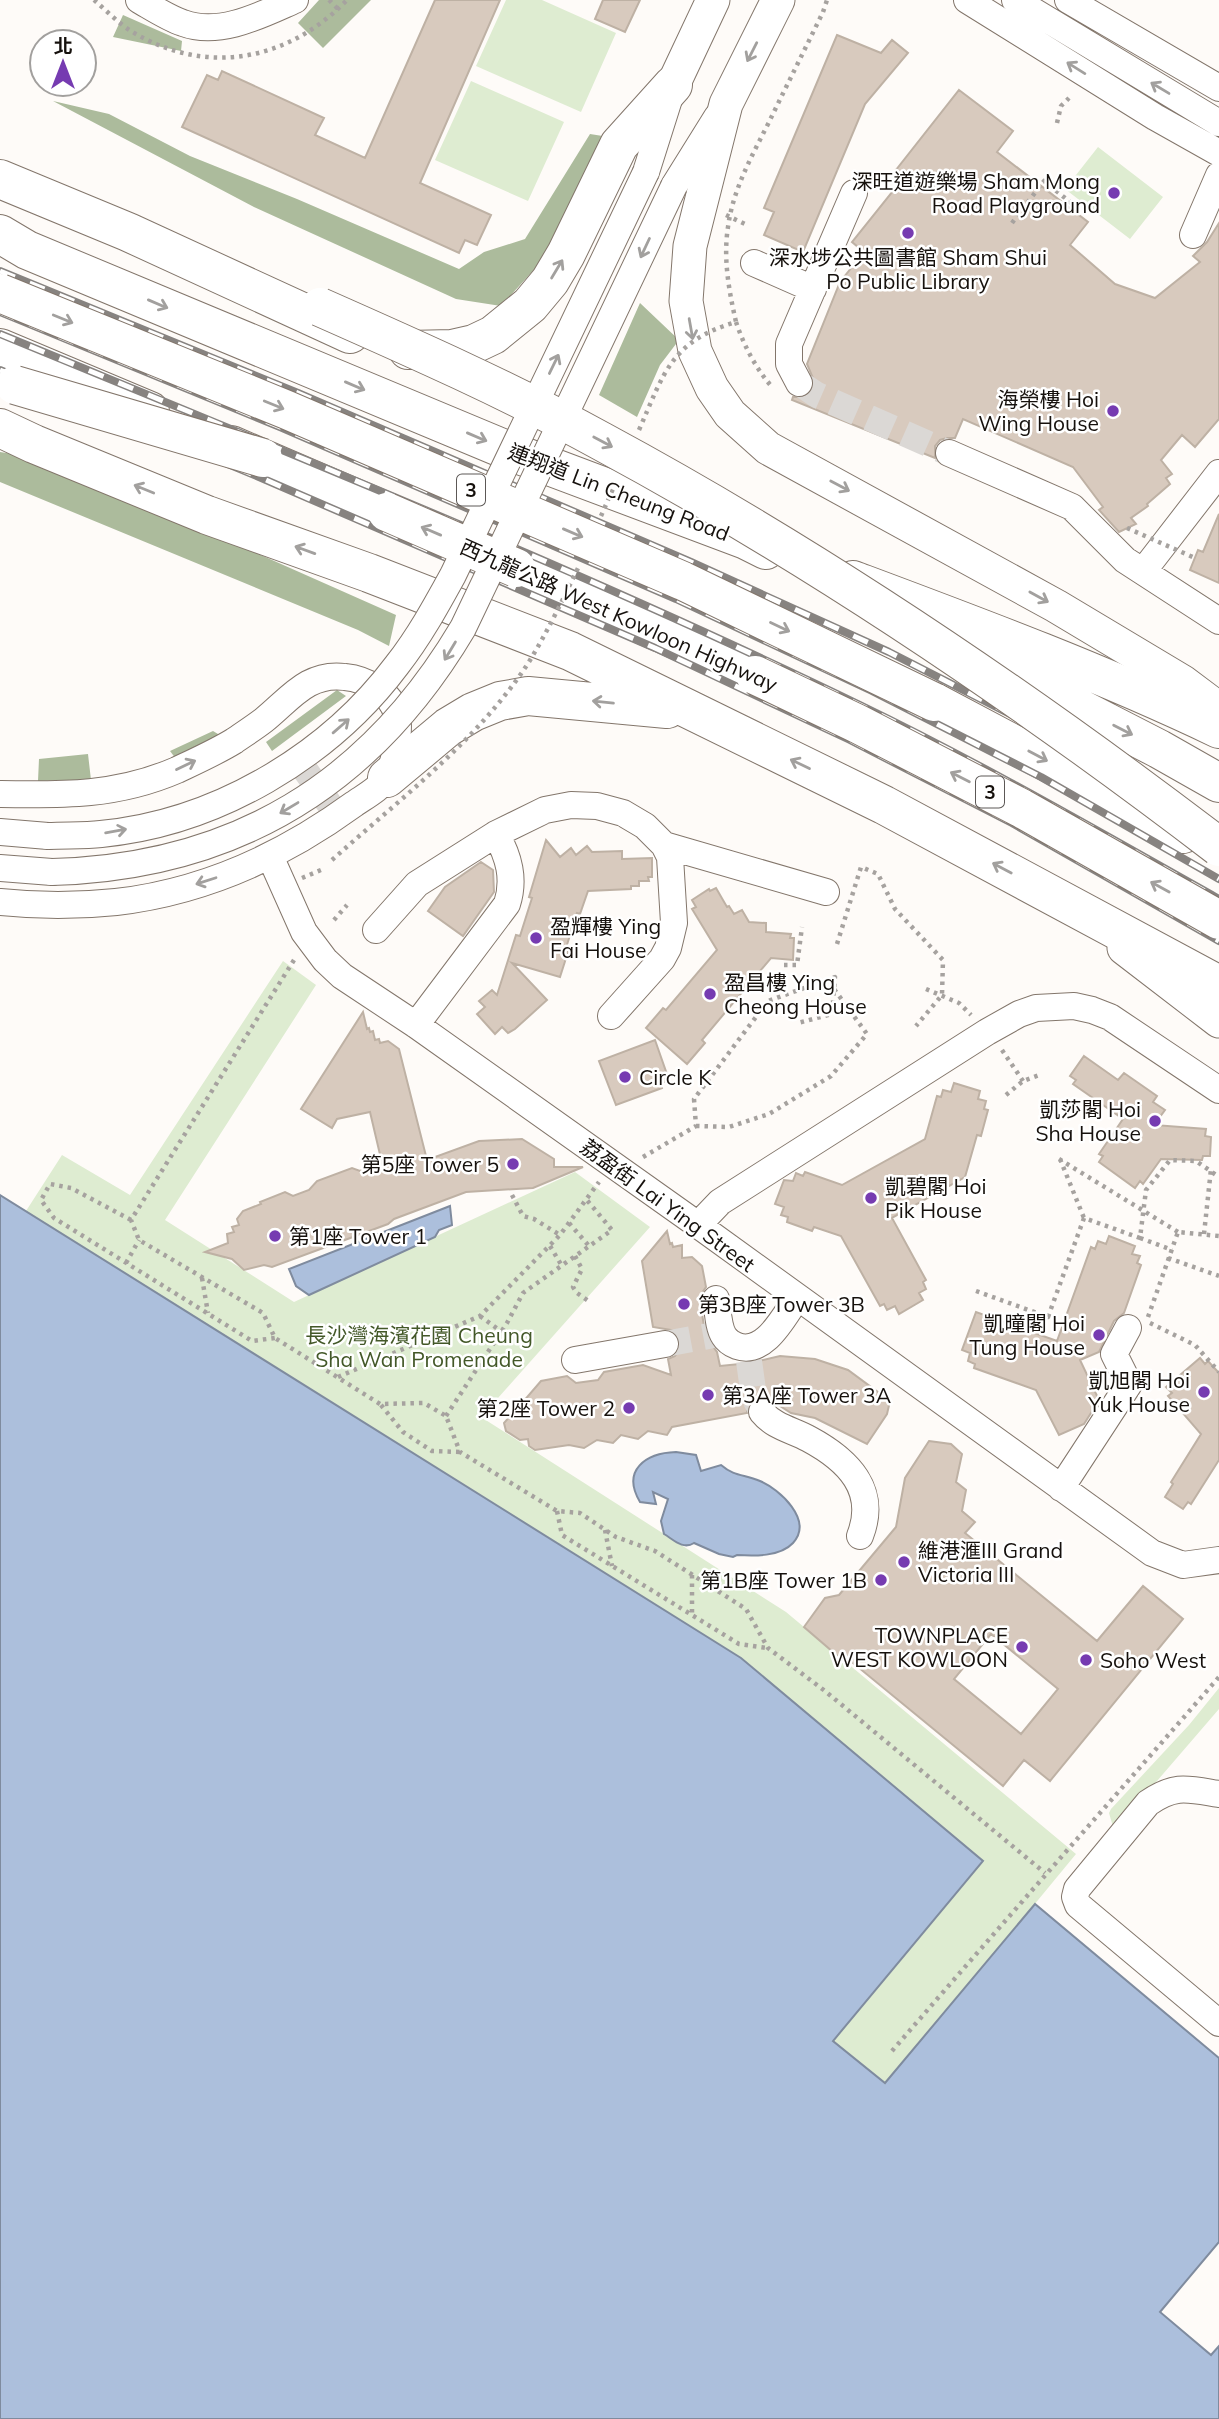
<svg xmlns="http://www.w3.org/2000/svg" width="1219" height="2419" font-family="Mulish,'Noto Sans TC',sans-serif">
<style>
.green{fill:#deecd1}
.forest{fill:#acbb9c}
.water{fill:#acbfdc;stroke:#7f8b9e;stroke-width:2}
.building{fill:#d8cabe;stroke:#beb1a4;stroke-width:2;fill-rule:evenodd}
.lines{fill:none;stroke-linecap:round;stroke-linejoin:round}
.minor-tunnel{stroke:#dbd8d5;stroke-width:26;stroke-dasharray:26 13;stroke-linecap:butt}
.minor-casing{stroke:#83766b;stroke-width:28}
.major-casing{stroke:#83766b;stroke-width:35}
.highway-casing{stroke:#83766b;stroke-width:40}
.path{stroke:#a6a29f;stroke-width:4.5;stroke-dasharray:3.5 5;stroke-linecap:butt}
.minor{stroke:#fff;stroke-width:26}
.major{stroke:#fff;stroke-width:33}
.highway{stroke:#fff;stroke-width:38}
.rail-casing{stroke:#878380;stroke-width:8}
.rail{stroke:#fff;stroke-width:5;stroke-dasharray:16;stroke-linecap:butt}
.minor-bridge-casing{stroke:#83766b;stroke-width:28;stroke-linecap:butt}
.highway-bridge-casing{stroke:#83766b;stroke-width:40;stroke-linecap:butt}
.path-bridge{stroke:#a6a29f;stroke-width:4.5;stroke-dasharray:3.5 5;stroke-linecap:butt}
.minor-bridge{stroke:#fff;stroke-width:26}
.highway-bridge{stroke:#fff;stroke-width:38}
.oneway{stroke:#a2a09e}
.poi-dot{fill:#763bb1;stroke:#fff;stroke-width:2.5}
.labels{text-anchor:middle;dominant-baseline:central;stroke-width:5;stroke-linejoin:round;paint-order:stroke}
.shield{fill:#fff;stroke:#5c5856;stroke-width:2}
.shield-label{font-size:19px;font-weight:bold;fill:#16110d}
.poi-label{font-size:21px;fill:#16110d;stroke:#fff;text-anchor:end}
.street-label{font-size:21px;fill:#16110d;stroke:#fff}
.park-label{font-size:21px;fill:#435828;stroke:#fff}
</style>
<rect width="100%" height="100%" fill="#fefbf8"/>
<!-- green -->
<path class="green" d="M506 0H542L616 33 581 112 476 66Z
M471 81 564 122 528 201 435 160Z
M1098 147 1163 197 1130 239 1065 189Z
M283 961 316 985 165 1220 294 1302 575 1172 650 1227 481 1417 786 1612 1076 1854 886 2084 833 2041 983 1861 741 1658 26 1211 62 1155 130 1195Z
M1219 1688V1709L1089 1860 1114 1830 1109 1813 1111 1809 1189 1725Z"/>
<!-- forest -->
<path class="forest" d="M319 0H371L323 48 298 23Z
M123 15 182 41 181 51 113 37Z
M53 101 109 114 190 156 297 199 459 269 484 252 525 239 590 134 609 137 551 251 501 306 456 299 254 207Z
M640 303 679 340 660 365 637 417 599 395Z
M0 452 45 459 396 615 389 646 358 630 0 482Z
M337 690 346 696 272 751 266 742Z
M213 731 223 737 176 759 170 751Z
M88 754 91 780 38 781 39 759Z"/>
<!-- water -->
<path class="water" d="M0 1195 741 1658 983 1861 833 2041 885 2083 1035 1904 1219 2058V2242L1160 2312 1211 2355 1219 2346V2419H0Z
M450 1206 452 1225 439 1230 435 1237 309 1295 296 1286 289 1269Z
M676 1452 696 1455 701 1471 721 1465C735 1477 744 1474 760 1481 779 1489 814 1520 793 1543 780 1557 754 1556 737 1555L733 1557 719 1554 694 1543C683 1550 674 1540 664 1534L661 1521 668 1499 653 1492 656 1504 640 1502C621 1470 646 1453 676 1452Z"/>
<!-- building -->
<path class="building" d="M435 0H500L420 183 491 215 477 245 465 240 459 253 182 127 207 75 218 80 222 71 324 118 315 135 365 158Z
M603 0H640L625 32 595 19Z
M837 35 881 53 892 40 908 53 865 104 803 252 764 235 774 212 764 208Z
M959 90 1013 131 997 152 1088 222 1070 245 1115 284 1155 298 1200 262 1193 256 1207 242 1219 223V419L1195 447 1182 435 1161 460 1172 474 1166 478 1170 484 1147 504 1148 506 1131 518 1136 524 1119 532 1099 510 1103 507 1073 467 963 419 955 438H947L940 440 935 446V458L792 400 793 397H806L813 391 815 383 807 364 840 282 864 252 852 242 901 181 892 175Z
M1219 514V583L1190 570 1198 550 1203 552Z
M546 840 560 857 571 848 576 855 587 846 592 852 622 851V859L652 858V877H648L649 881H639V886H631V889L588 891 580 914 577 913 565 951 568 952 560 977 512 963 547 1000 515 1029 508 1033 502 1027 495 1034 477 1014 485 1007 479 1001 492 990 497 995 516 935 520 936 532 898 529 897Z
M481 862 493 870 494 892 463 936 428 911 445 887Z
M716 888 727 907 729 906 734 914 742 910 749 922 766 923V932L791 934 790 938H794L793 960 771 958 702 1040 705 1043 687 1064 646 1028 663 1008 666 1010 717 950 692 909 696 907 692 900 709 889 710 891Z
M363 1012 367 1029 369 1028 370 1032 373 1031 375 1040 379 1039 380 1043 388 1041 399 1049 427 1160 479 1141 522 1139 554 1159V1167H583L533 1188 466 1192 394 1219 388 1224 272 1267 264 1265 244 1270 232 1259 205 1252 228 1243 227 1234 234 1232 232 1227 239 1225 237 1219 243 1211 261 1204 260 1202 285 1192 293 1196 309 1190 317 1181 352 1168 360 1171 382 1163 370 1112 337 1119 332 1128 301 1109Z
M655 1040 669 1080 661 1083 662 1088 616 1105 599 1061Z
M1084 1056 1118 1080 1124 1073 1157 1096 1153 1102 1165 1110 1154 1125 1206 1129 1205 1136 1211 1137 1210 1156H1203L1202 1160 1161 1159 1143 1184 1140 1181 1135 1188 1099 1162 1103 1156 1099 1154 1123 1119 1073 1084 1076 1080 1070 1076Z
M954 1083 980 1091 978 1099 986 1101 984 1109 988 1110 981 1136 977 1135 965 1177 892 1218 926 1280 923 1282 926 1289 919 1293 923 1300 899 1314 895 1306 887 1310 884 1304 880 1306 841 1236 814 1227 812 1231 787 1222 788 1217 781 1215 784 1207 775 1204 784 1180 793 1181 796 1173 803 1176 805 1172 842 1185 925 1139 937 1096 941 1097 943 1090 951 1092Z
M667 1231 670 1244 672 1243 673 1247 682 1245V1258L692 1257 702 1266 706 1287 702 1293 700 1301 704 1326 708 1340 717 1352 720 1366 750 1363 780 1356 815 1359 848 1370 890 1401 887 1414 867 1444 815 1418 791 1413 766 1397H759L752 1400 747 1407V1413L672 1427 667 1435 648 1431 638 1439 621 1435 613 1443 597 1440 584 1448 569 1445 535 1450 529 1446 528 1439 520 1440 506 1431 504 1423 513 1413 523 1411 522 1403 541 1381 567 1376 576 1383 598 1380 604 1372 643 1365 671 1375 668 1359 675 1356 679 1350 680 1341 677 1333 671 1330 653 1327 642 1261Z
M1109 1236 1135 1246 1132 1254 1140 1256 1137 1263 1141 1265 1124 1313 1114 1321 1099 1352 1080 1360 1099 1400 1095 1402 1096 1405 1084 1424 1059 1435 1036 1390 974 1368 975 1364 968 1361 970 1353 962 1350 976 1312 1057 1341 1091 1247 1095 1249 1098 1241 1106 1244Z
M1200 1358 1205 1364 1208 1361 1219 1373V1460L1191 1504 1188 1502 1183 1509 1165 1497 1173 1484 1171 1482 1201 1434 1168 1396 1172 1393 1166 1387Z
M929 1441 951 1444 962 1454 956 1482 966 1490 962 1511 975 1522 965 1533 1097 1641 1143 1586 1183 1619 1050 1781 1024 1760 1003 1786 847 1658V1664L804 1627 825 1598 839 1595 896 1527 905 1478ZM991 1634 1058 1689 1021 1734 954 1679Z"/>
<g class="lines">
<!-- minor-tunnel -->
<path class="minor-tunnel" d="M799 383 817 395 949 453
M303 767 330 805
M665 1344 714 1335
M749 1361 754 1397 762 1412"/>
<defs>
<path id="minor" d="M139 0C153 8 168 18 183 23 220 37 263 14 295 0
M967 0 1155 117 1219 153
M1015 0 1219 123
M1068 0 1219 88
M646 172 671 93
M674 186 717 117
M1193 235 1219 175
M754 263 813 289
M799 383 789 364V344L854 193
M949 453 1072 507 1125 560 1219 621
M1144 570 1219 473
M0 794C63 795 117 796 177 770 196 761 216 752 234 741 244 734 255 727 264 720 290 699 308 672 345 677 366 679 392 693 397 715 400 730 395 764 387 777 381 788 364 797 354 804 284 855 203 892 116 902 78 906 38 906 0 902
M0 832 48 836
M664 845 826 892
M270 856 304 932 325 960 342 976 416 1025 698 1225 1152 1553 1183 1565 1219 1560
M0 868 52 872
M376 930 417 884 496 834 545 810 571 805 597 806 623 813 645 826 664 845 670 857 674 923 668 948 662 959 611 1016
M416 1025 507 904C515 879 509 857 496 834
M698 1225 720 1202 987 1032 1019 1014 1036 1008 1074 1006 1092 1010 1110 1017 1219 1090
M716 1299C718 1310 718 1327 724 1336 727 1341 732 1344 737 1346 765 1356 784 1316 797 1298
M575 1360 665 1344
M762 1412C774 1427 793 1430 809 1439 848 1460 878 1490 860 1536
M1061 1488 1129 1384 1114 1354 1128 1328
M1219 1794C1188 1789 1175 1784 1148 1803L1077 1889 1075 1897 1078 1905 1219 2023"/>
<path id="major" d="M778 0 726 104 690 246 686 301 695 351 712 388 730 414 768 448 1056 606 1183 682 1219 709
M673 85 713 0
M1124 948 1219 1021"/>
<path id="highway" d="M0 179 128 232 350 334
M0 234 27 250 509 451 746 540 766 550
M0 348 150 411
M408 350 452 349 474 344 493 335 530 305 550 281 566 254 619 145 673 85
M0 428 34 444 207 515 369 573 570 651 884 805 1219 985
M231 445 387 512
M516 568 755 675
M853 580C976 626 1100 672 1219 729
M970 652 1159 749 1219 783
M934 702 1183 834
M387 778 448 727 473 712 500 701 528 696 667 709"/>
</defs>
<!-- minor casing -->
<use href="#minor" class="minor-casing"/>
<!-- major casing -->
<use href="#major" class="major-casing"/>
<!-- highway casing -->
<use href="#highway" class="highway-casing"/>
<!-- path -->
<path class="path" d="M94 0C106 10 118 23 131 31 206 77 288 61 347 0
M329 0 338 9
M823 12 827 0
M1057 123 1061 106 1069 98
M726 215 747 225
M1012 223 1044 181 1070 202 1062 211
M736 322C744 346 756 369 773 388
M302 878 321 870
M334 920 347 905
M837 944 861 867 878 874 895 909 943 960 942 995 916 1026
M294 960 131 1220 139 1240 263 1313 275 1338 380 1404 424 1403 446 1416 460 1452 557 1511 580 1513 616 1537 655 1551 746 1609 768 1648 825 1691 1045 1873
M784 965H797L802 927
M926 989 959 1003 971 1015
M1002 1050 1023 1081
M1006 1095 1023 1081 1042 1074
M696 1126 729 1127 769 1114 831 1076 867 1034 834 989
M643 1157 696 1126 694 1099 768 1001 835 977 832 1014 798 1023
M1059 1159 1178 1232
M1060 1159 1084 1218
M512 1195 523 1216 534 1219 560 1235
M131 1220 71 1188 50 1184 41 1200 54 1218 252 1341 275 1338
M569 1223 589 1246
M1204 1234 1211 1169
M1140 1238 1172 1250
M550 1246 562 1266
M575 1256 582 1269 573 1287 577 1293 590 1302
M1168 1258 1219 1276
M126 1263 139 1240
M202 1278 208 1313
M976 1291 1048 1317 1084 1218 1140 1238 1146 1190 1170 1160 1196 1161 1219 1177
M480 1316 502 1332
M1148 1317 1178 1232 1219 1236
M1150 1323 1195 1345 1219 1372
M338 1377 480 1316 560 1235 599 1182
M381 1405 403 1432 432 1451 460 1452
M446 1416 507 1323 523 1293 612 1230 586 1199
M557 1511 562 1535 739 1644 767 1648
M605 1530 612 1566
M692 1575V1615
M892 2051C1000 1926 1110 1802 1219 1677"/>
<!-- minor -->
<use href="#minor" class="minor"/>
<!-- major -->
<use href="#major" class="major"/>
<!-- highway -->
<use href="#highway" class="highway"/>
<defs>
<path id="rail" d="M0 271 298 393 691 562 889 652 1061 740 1219 832
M0 312 280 427 676 599 872 691 1041 777 1219 879
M0 334C289 453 581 570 862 706 984 765 1101 833 1219 899
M0 370 259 477 655 648 850 740 1012 823 1219 941"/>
</defs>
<!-- rail casing -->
<use href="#rail" class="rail-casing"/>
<!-- rail -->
<use href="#rail" class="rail"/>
<defs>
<path id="minor-bridge" d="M48 836C66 835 84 836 101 834 216 823 328 757 397 665 419 637 436 606 453 575L646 172
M52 872C235 867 370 785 463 628L674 186"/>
<path id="highway-bridge" d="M0 293 287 410 683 581 934 702
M320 307C415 349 510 391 601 441 818 558 1023 697 1219 847
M15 385 263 458
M387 512 516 568
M755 675 856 723 1021 808 1219 920"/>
</defs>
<!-- minor-bridge casing -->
<use href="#minor-bridge" class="minor-bridge-casing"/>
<!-- highway-bridge casing -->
<use href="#highway-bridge" class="highway-bridge-casing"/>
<!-- path-bridge -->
<path class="path-bridge" d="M639 430C664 373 671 341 736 322 729 291 723 259 728 227 733 189 752 156 769 122 787 85 805 49 823 12
M601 516 616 482
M1127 528 1195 558
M332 860C400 799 476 742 527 665 547 633 563 599 579 566"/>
<!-- minor-bridge -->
<use href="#minor-bridge" class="minor-bridge"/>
<!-- highway-bridge -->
<use href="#highway-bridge" class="highway-bridge"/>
</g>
<!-- one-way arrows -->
<defs><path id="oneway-shaft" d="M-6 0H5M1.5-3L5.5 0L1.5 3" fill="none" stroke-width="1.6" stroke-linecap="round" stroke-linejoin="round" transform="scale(1.75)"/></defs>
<g class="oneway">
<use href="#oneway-shaft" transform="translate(752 52) rotate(117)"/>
<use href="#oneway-shaft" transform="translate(1076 68) rotate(-148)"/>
<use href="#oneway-shaft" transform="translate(1160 88) rotate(-149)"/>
<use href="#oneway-shaft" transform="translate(645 248) rotate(115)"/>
<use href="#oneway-shaft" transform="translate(557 269) rotate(-59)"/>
<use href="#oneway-shaft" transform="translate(158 304) rotate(23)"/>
<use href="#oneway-shaft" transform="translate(63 319) rotate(22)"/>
<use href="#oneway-shaft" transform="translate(691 329) rotate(80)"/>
<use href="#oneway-shaft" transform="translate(554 364) rotate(-64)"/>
<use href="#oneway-shaft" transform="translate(355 386) rotate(23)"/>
<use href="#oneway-shaft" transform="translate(274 405) rotate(22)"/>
<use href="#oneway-shaft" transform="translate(477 437) rotate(23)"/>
<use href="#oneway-shaft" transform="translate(603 442) rotate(28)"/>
<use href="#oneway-shaft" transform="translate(840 486) rotate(28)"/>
<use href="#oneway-shaft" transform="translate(144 489) rotate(-158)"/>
<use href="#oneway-shaft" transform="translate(431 531) rotate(-157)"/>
<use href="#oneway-shaft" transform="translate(573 533) rotate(23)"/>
<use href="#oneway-shaft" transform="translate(305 550) rotate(-160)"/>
<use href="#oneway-shaft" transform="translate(1039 597) rotate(29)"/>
<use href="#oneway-shaft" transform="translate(780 627) rotate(25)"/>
<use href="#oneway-shaft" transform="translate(450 651) rotate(121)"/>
<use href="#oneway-shaft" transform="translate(603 702) rotate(-174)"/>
<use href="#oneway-shaft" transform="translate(341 726) rotate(-41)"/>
<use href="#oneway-shaft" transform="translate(1123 730) rotate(27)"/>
<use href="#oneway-shaft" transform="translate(1038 756) rotate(28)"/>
<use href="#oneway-shaft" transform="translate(800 764) rotate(-154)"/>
<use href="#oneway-shaft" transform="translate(186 765) rotate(-26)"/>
<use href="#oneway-shaft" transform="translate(960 777) rotate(-153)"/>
<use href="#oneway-shaft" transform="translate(289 808) rotate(149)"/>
<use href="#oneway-shaft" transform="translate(116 831) rotate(-10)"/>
<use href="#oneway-shaft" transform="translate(1002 868) rotate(-152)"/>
<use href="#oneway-shaft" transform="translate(206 881) rotate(162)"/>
<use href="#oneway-shaft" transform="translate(1160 887) rotate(-151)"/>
</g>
<!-- markers -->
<g class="poi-dot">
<circle cx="1114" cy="193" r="7"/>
<circle cx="908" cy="233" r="7"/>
<circle cx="1113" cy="411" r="7"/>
<circle cx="536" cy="938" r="7"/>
<circle cx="710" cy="994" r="7"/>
<circle cx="625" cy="1077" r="7"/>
<circle cx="1155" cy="1121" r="7"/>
<circle cx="513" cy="1164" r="7"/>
<circle cx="871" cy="1198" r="7"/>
<circle cx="275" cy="1236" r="7"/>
<circle cx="684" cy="1304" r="7"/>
<circle cx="1099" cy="1335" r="7"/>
<circle cx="1204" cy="1392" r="7"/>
<circle cx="708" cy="1395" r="7"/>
<circle cx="629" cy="1408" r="7"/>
<circle cx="904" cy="1562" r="7"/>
<circle cx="881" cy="1580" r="7"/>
<circle cx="1022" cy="1647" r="7"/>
<circle cx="1086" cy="1660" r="7"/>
</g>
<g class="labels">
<!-- shield labels -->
<g class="shield">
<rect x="457" y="474.5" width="28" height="31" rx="5"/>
<rect x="976" y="776.5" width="28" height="31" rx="5"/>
</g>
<g class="shield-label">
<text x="471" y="490">3</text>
<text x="990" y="792">3</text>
</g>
<!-- poi labels -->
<g class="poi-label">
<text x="1100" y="181">深旺道遊樂場 Sham Mong<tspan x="1100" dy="24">Road Playground</tspan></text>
<text x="908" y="257" text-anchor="middle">深水埗公共圖書館 Sham Shui<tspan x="908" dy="24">Po Public Library</tspan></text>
<text x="1099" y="399">海榮樓 Hoi<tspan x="1099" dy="24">Wing House</tspan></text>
<text x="550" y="926" text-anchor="start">盈輝樓 Ying<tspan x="550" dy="24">Fai House</tspan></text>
<text x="724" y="982" text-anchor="start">盈昌樓 Ying<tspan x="724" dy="24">Cheong House</tspan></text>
<text x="639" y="1077" text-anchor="start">Circle K</text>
<text x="1141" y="1109">凱莎閣 Hoi<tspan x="1141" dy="24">Sha House</tspan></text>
<text x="499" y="1164">第5座 Tower 5</text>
<text x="885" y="1186" text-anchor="start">凱碧閣 Hoi<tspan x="885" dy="24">Pik House</tspan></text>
<text x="289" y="1236" text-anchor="start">第1座 Tower 1</text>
<text x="698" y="1304" text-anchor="start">第3B座 Tower 3B</text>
<text x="1085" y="1323">凱曈閣 Hoi<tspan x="1085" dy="24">Tung House</tspan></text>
<text x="1190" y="1380">凱旭閣 Hoi<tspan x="1190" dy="24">Yuk House</tspan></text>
<text x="722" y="1395" text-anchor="start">第3A座 Tower 3A</text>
<text x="615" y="1408">第2座 Tower 2</text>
<text x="918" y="1550" text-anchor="start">維港滙III Grand<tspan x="918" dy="24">Victoria III</tspan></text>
<text x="867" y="1580">第1B座 Tower 1B</text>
<text x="1008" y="1635">TOWNPLACE<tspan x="1008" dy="24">WEST KOWLOON</tspan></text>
<text x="1100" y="1660" text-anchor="start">Soho West</text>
</g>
<!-- street labels -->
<g class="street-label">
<text transform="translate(619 492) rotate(21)">連翔道 Lin Cheung Road</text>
<text transform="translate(619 615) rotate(24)">西九龍公路 West Kowloon Highway</text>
<text transform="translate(668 1205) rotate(36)">荔盈街 Lai Ying Street</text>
</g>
<!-- park labels -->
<g class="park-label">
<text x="419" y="1335">長沙灣海濱花園 Cheung<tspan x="419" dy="24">Sha Wan Promenade</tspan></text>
</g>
</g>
<!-- north arrow -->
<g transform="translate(63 63)"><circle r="33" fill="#ffffff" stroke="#a2a09e" stroke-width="2"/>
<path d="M0-5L12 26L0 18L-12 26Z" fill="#763bb1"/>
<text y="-10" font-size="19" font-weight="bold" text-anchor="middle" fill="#16110d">北</text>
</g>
</svg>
